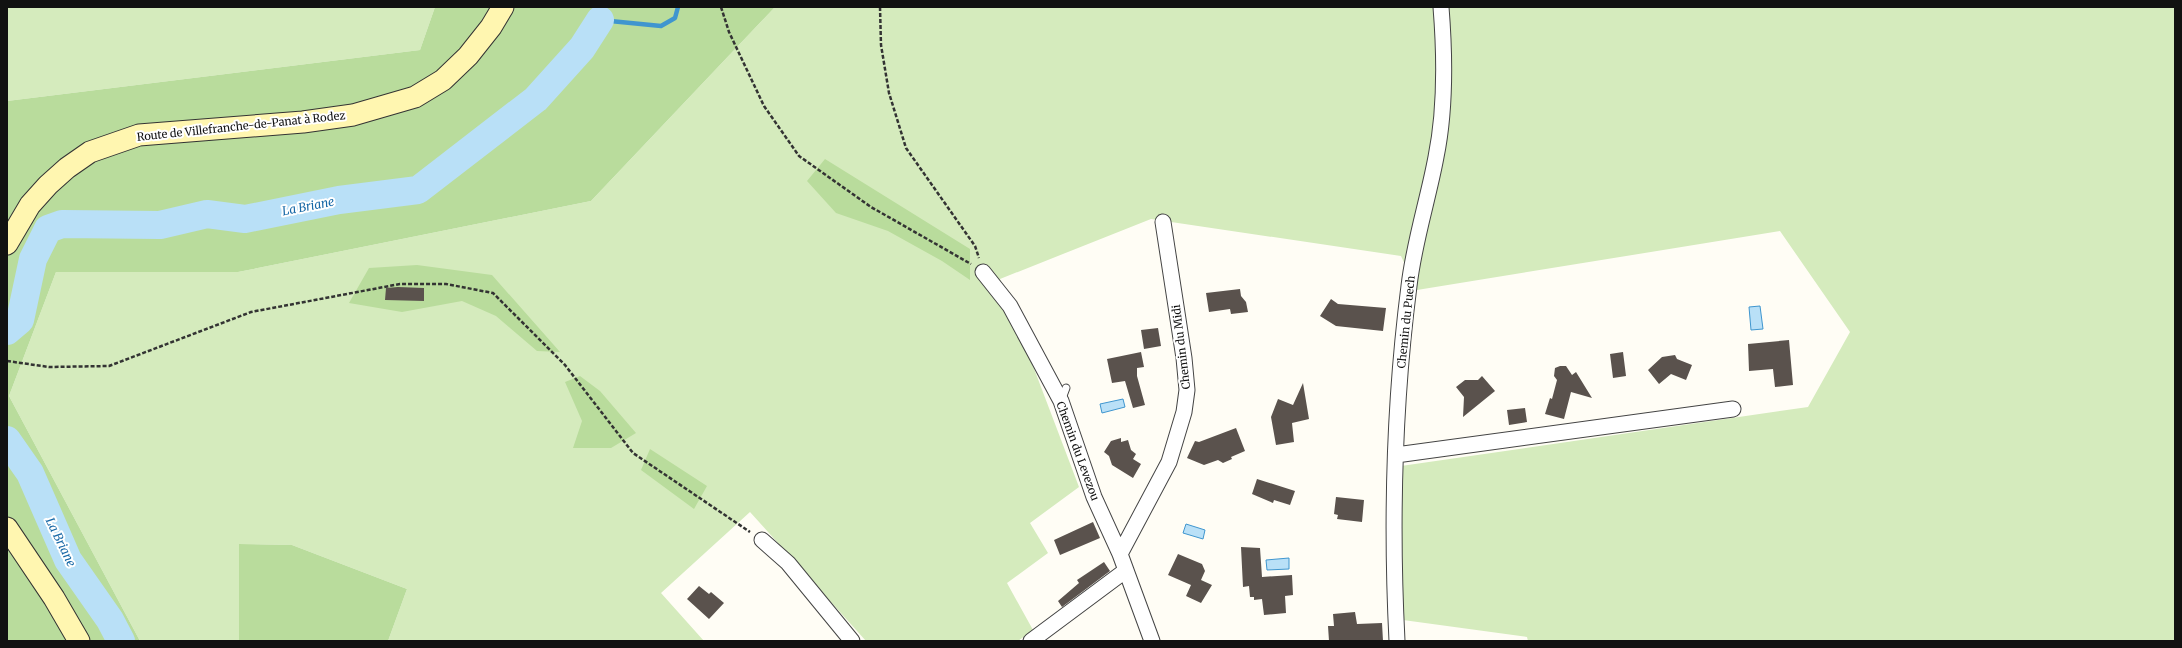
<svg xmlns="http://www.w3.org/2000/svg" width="2182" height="648" font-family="Merriweather,serif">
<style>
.green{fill:#d5ebbd}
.forest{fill:#b9dc9c}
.water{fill:#b9e0f7;stroke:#3f96cf}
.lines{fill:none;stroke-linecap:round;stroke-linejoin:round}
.stream{stroke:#3f96cf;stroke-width:4.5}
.river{stroke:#b9e0f7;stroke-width:28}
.building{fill:#5a524d}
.lane-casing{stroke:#444;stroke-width:9}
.street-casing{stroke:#444;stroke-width:17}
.secondary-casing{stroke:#333;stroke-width:23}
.path{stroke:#333;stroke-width:2.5;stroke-dasharray:4 2;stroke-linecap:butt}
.lane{stroke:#fff;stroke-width:7}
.street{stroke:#fff;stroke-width:15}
.secondary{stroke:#fff6b0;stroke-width:21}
.labels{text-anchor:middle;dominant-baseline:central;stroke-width:4;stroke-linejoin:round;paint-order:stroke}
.street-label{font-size:11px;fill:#111;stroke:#fff}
.water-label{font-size:12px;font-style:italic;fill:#1768a6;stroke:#fff}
</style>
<rect width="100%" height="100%" fill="#fffdf5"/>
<!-- green -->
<path class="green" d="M7 7H435L420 50 7 101Z
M775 7H2175V641H1528L1527 637 1403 620 1401 466 1808 407 1850 332 1780 231 1417 290 1401 256 1151 219 1000 279 1079 487 1030 523 1048 553 1007 583 1033 630 1018 641H866L750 512 661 593 704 641H388L407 589 292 545 240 544 239 641H140L9 396 56 272H238L591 201Z"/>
<!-- forest -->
<path class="forest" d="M435 7H775L591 201 238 272H56L9 396 140 641H7V101L420 50Z
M825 159 970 249V280L942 261 888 231 836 213 807 181Z
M417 265 492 275 560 352 537 351 496 316 462 301 402 312 349 303 369 268Z
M580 376 600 391 636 433 611 448H573L582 421 565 382Z
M650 449 707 486 694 509 641 470Z
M239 544 292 545 407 589 388 641H239Z"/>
<!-- water -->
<path class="water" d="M1760 306 1763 329 1751 330 1749 307Z
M1123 399 1125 407 1102 413 1100 404Z
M1186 524 1205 530 1203 539 1183 533Z
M1289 558V569L1267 570 1266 560Z"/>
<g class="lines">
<!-- stream -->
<path class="stream" d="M595 7 600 20 661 26 675 18 678 7"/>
<!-- river -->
<path class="river" d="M7 331 20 320 33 259 48 229 62 224 160 225 207 214 245 219 339 200 418 190 536 99 582 48 600 20
M7 440 30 473 68 560 110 620 121 641"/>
</g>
<!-- building -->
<path class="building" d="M398 287 424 288V301L385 300 386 288Z
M1240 289 1241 296 1246 302 1248 312 1231 314 1230 309 1209 312 1206 293Z
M1331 299 1338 304 1386 308 1383 331 1336 326 1320 316Z
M1158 328 1161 346 1144 349 1141 330Z
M1789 340 1793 385 1775 387 1773 369 1749 371 1748 344Z
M1141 352 1144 367 1137 368V376L1145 405 1133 408 1125 381 1112 383 1107 359Z
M1623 352 1626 376 1613 378 1610 354Z
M1675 355 1677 359 1692 365 1686 380 1671 374 1659 384 1648 370 1662 357Z
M1560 366H1566L1572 375 1576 372 1592 398 1571 392 1564 419 1545 414 1550 398 1552 399 1557 380 1554 376 1555 368Z
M1482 376 1495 391 1463 417 1464 397 1456 387 1465 380H1478Z
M1303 383 1309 419 1292 423 1294 442 1276 445 1271 417 1278 399 1293 405Z
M1525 408 1527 422 1509 425 1507 410Z
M1236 428 1245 451 1231 457 1232 459 1223 463 1218 460 1204 465 1187 458 1195 441 1199 442Z
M1121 438V442L1128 440 1131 450 1136 454 1133 459 1141 464 1133 478 1112 465 1109 456 1104 452 1111 441Z
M1257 479 1295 491 1290 505 1274 500 1273 503 1252 494Z
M1336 497 1364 500 1362 522 1337 519 1338 515 1334 514Z
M1093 522 1100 538 1060 555 1054 540Z
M1241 547 1260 548 1262 577 1292 575 1293 595 1285 596 1286 613 1264 615 1262 599 1254 600V597H1250L1249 586 1243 587Z
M1178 554 1202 564 1205 571 1201 580 1212 585 1201 603 1186 596 1191 585 1168 575Z
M1104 562 1110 571 1062 607 1058 601 1079 583 1077 580Z
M699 586 709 594 711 592 724 603 709 619 687 599Z
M1355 612 1357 624 1382 623 1383 641H1329L1328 626H1334L1333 614Z"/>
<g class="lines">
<defs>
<path id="lane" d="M1061 401 1066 388"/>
<path id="street" d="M983 272 1010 306 1061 401 1094 497 1120 554 1152 641
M1396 455 1733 409
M762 540 788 563 852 641
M1120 554 1169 462 1184 412 1187 390 1184 358 1163 222
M1031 641 1125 571
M1397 641C1391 523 1394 403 1409 286 1414 242 1428 200 1436 157 1446 108 1445 57 1441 7"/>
<path id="secondary" d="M7 244 30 205 48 185 67 168 90 152 139 135 303 122 353 115 415 97 443 80 468 56 491 27 503 7
M7 528 54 598 79 641"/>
</defs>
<!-- lane casing -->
<use href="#lane" class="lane-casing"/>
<!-- street casing -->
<use href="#street" class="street-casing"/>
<!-- secondary casing -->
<use href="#secondary" class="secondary-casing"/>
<!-- path -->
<path class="path" d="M721 7 729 32 764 106 799 156 871 207 971 264
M880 7 881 45 889 93 906 148 975 246 979 258
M7 361 49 367 109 366 251 312 400 284H446L493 293 565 365 633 453 750 532"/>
<!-- lane -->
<use href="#lane" class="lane"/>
<!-- street -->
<use href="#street" class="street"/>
<!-- secondary -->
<use href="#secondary" class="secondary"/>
</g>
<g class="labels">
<!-- street labels -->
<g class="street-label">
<text transform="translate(241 126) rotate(-6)">Route de Villefranche-de-Panat à Rodez</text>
<text transform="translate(1406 322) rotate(-84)">Chemin du Puech</text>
<text transform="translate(1181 347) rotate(-97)">Chemin du Midi</text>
<text transform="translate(1078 451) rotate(70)">Chemin du Levezou</text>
</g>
<!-- water labels -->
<g class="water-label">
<text transform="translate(308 206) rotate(-11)">La Briane</text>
<text transform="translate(61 542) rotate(64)">La Briane</text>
</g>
</g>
<!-- border -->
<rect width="2182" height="648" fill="none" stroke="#111111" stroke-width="16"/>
</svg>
